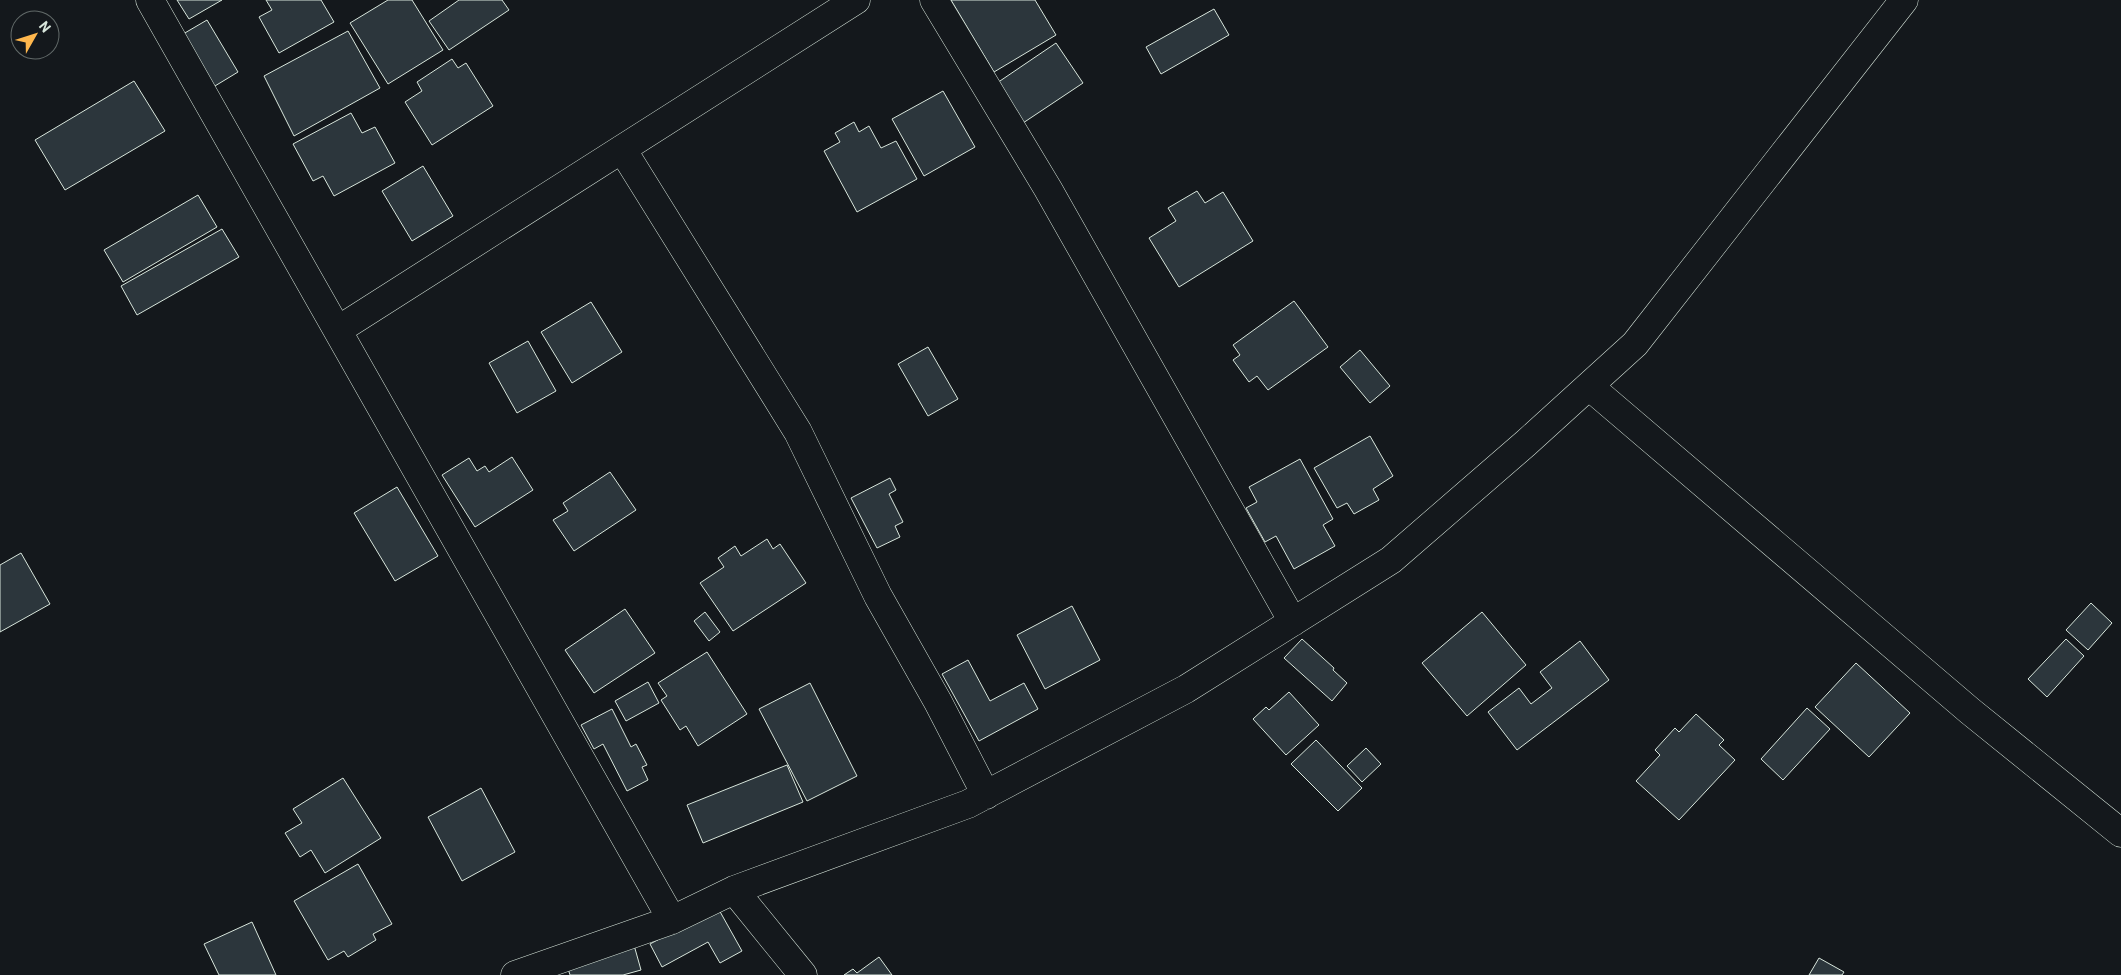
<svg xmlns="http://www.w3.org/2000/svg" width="2121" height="975" font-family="Barlow,sans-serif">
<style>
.building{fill:#2c363c;stroke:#d8e6dc}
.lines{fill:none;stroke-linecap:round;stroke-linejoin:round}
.minor-casing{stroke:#d8e6dc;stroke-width:29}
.minor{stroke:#14181c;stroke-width:28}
</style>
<rect width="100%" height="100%" fill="#14181c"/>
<!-- building -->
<path class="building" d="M177 0H222L189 19Z
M266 0H321L334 22 279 53 259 17 272 10Z
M388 0H412L443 50 388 84 350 23Z
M459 0H502L509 10 449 50 429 21Z
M951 0H1035L1056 35 994 72Z
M1214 9 1229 35 1161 74 1146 47Z
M207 20 238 72 210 89 178 37Z
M348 31 380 88 294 136 264 76Z
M1056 43 1083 83 1023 123 997 83Z
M452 59 458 68 466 63 493 106 432 145 405 102 422 91 417 82Z
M134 81 165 131 65 190 35 140Z
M943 91 975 147 924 176 892 119Z
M351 113 362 133 375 127 395 163 334 196 323 176 313 181 293 144Z
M854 122 859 132 869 126 881 148 896 141 917 179 857 212 824 151 840 142 835 133Z
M423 166 453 216 412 241 382 191Z
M1197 191 1205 203 1223 192 1253 241 1179 287 1149 238 1176 221 1168 208Z
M198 195 217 227 123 282 104 250Z
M222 229 239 257 137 315 121 286Z
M1294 301 1328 347 1268 390 1257 376 1249 382 1233 360 1240 355 1233 345Z
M591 302 622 352 572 383 541 332Z
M528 341 556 391 517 413 489 363Z
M928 347 958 399 928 416 898 364Z
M1360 350 1390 386 1370 403 1340 367Z
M1370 436 1393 476 1373 489 1379 500 1354 514 1347 503 1337 508 1314 468Z
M512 457 533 490 475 527 442 475 469 458 477 471 485 466 489 472Z
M1300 459 1333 519 1323 525 1335 546 1294 569 1276 536 1265 542 1246 508 1257 502 1249 487Z
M610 472 636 510 574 551 553 520 568 511 563 503Z
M890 478 896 490 889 494 903 522 895 526 900 537 877 548 851 498Z
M397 487 438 556 395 581 354 513Z
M767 539 773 549 780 544 806 583 733 631 700 583 724 567 718 558 735 546 741 556Z
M21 553 50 604 0 632V565Z
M2091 603 2112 623 2088 650 2066 630Z
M1072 606 1100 660 1045 689 1017 635Z
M625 609 655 653 594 693 565 650Z
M705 612 720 632 709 641 694 621Z
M1482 612 1526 665 1467 716 1422 663Z
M1302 639 1334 668 1333 670 1347 683 1332 701 1284 658Z
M2066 639 2084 656 2047 697 2028 679Z
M1580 641 1609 680 1517 750 1488 712 1519 688 1531 704 1552 688 1540 672Z
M707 652 747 714 698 746 686 726 680 730 661 700 667 696 658 683Z
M968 660 990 701 1024 683 1038 709 979 741 942 674Z
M1856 663 1910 713 1869 757 1815 707Z
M648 682 659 703 626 721 615 701Z
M810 683 857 776 807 801 759 709Z
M1289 692 1319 725 1286 755 1253 719 1266 707 1269 710Z
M1807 708 1830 729 1783 780 1761 759Z
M612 709 631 747 636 744 647 765 642 767 648 780 627 791 603 744 594 749 581 725Z
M1696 714 1724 740 1719 745 1735 760 1679 820 1636 781 1660 755 1655 750 1675 728 1679 732Z
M1316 740 1362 788 1338 811 1291 764Z
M1366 748 1381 764 1362 782 1347 766Z
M787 765 803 802 703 843 687 805Z
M343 778 381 838 325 873 311 850 300 857 285 833 302 823 293 809Z
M481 788 515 852 462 881 428 817Z
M358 864 392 924 373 934 376 940 348 957 344 951 328 960 294 901Z
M718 908 742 951 720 963 708 942 662 967 650 944Z
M252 922 276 975H219L204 944Z
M634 945 641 970 623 975H570L567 965Z
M879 957 892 975H844L853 969 857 973Z
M1819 958 1844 972 1842 975H1809Z"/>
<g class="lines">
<defs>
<path id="minor" d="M150 0 672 920
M934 0 1048 189 1293 622
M622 149 798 432 878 596 938 702 986 795
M338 330 856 0
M1589 386 1970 711 2121 833
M734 890 803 975
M515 975 672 920 734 890 968 804 1186 689 1391 560 1526 443 1635 344 1904 0"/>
</defs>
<!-- minor casing -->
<use href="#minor" class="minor-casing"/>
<!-- minor -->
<use href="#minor" class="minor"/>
</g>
<!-- north arrow -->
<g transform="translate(35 35) rotate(51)"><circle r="24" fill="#14181c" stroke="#626a69"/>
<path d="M0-4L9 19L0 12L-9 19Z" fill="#ffb74d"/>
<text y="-8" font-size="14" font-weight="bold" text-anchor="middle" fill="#d8e6dc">N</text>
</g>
</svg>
